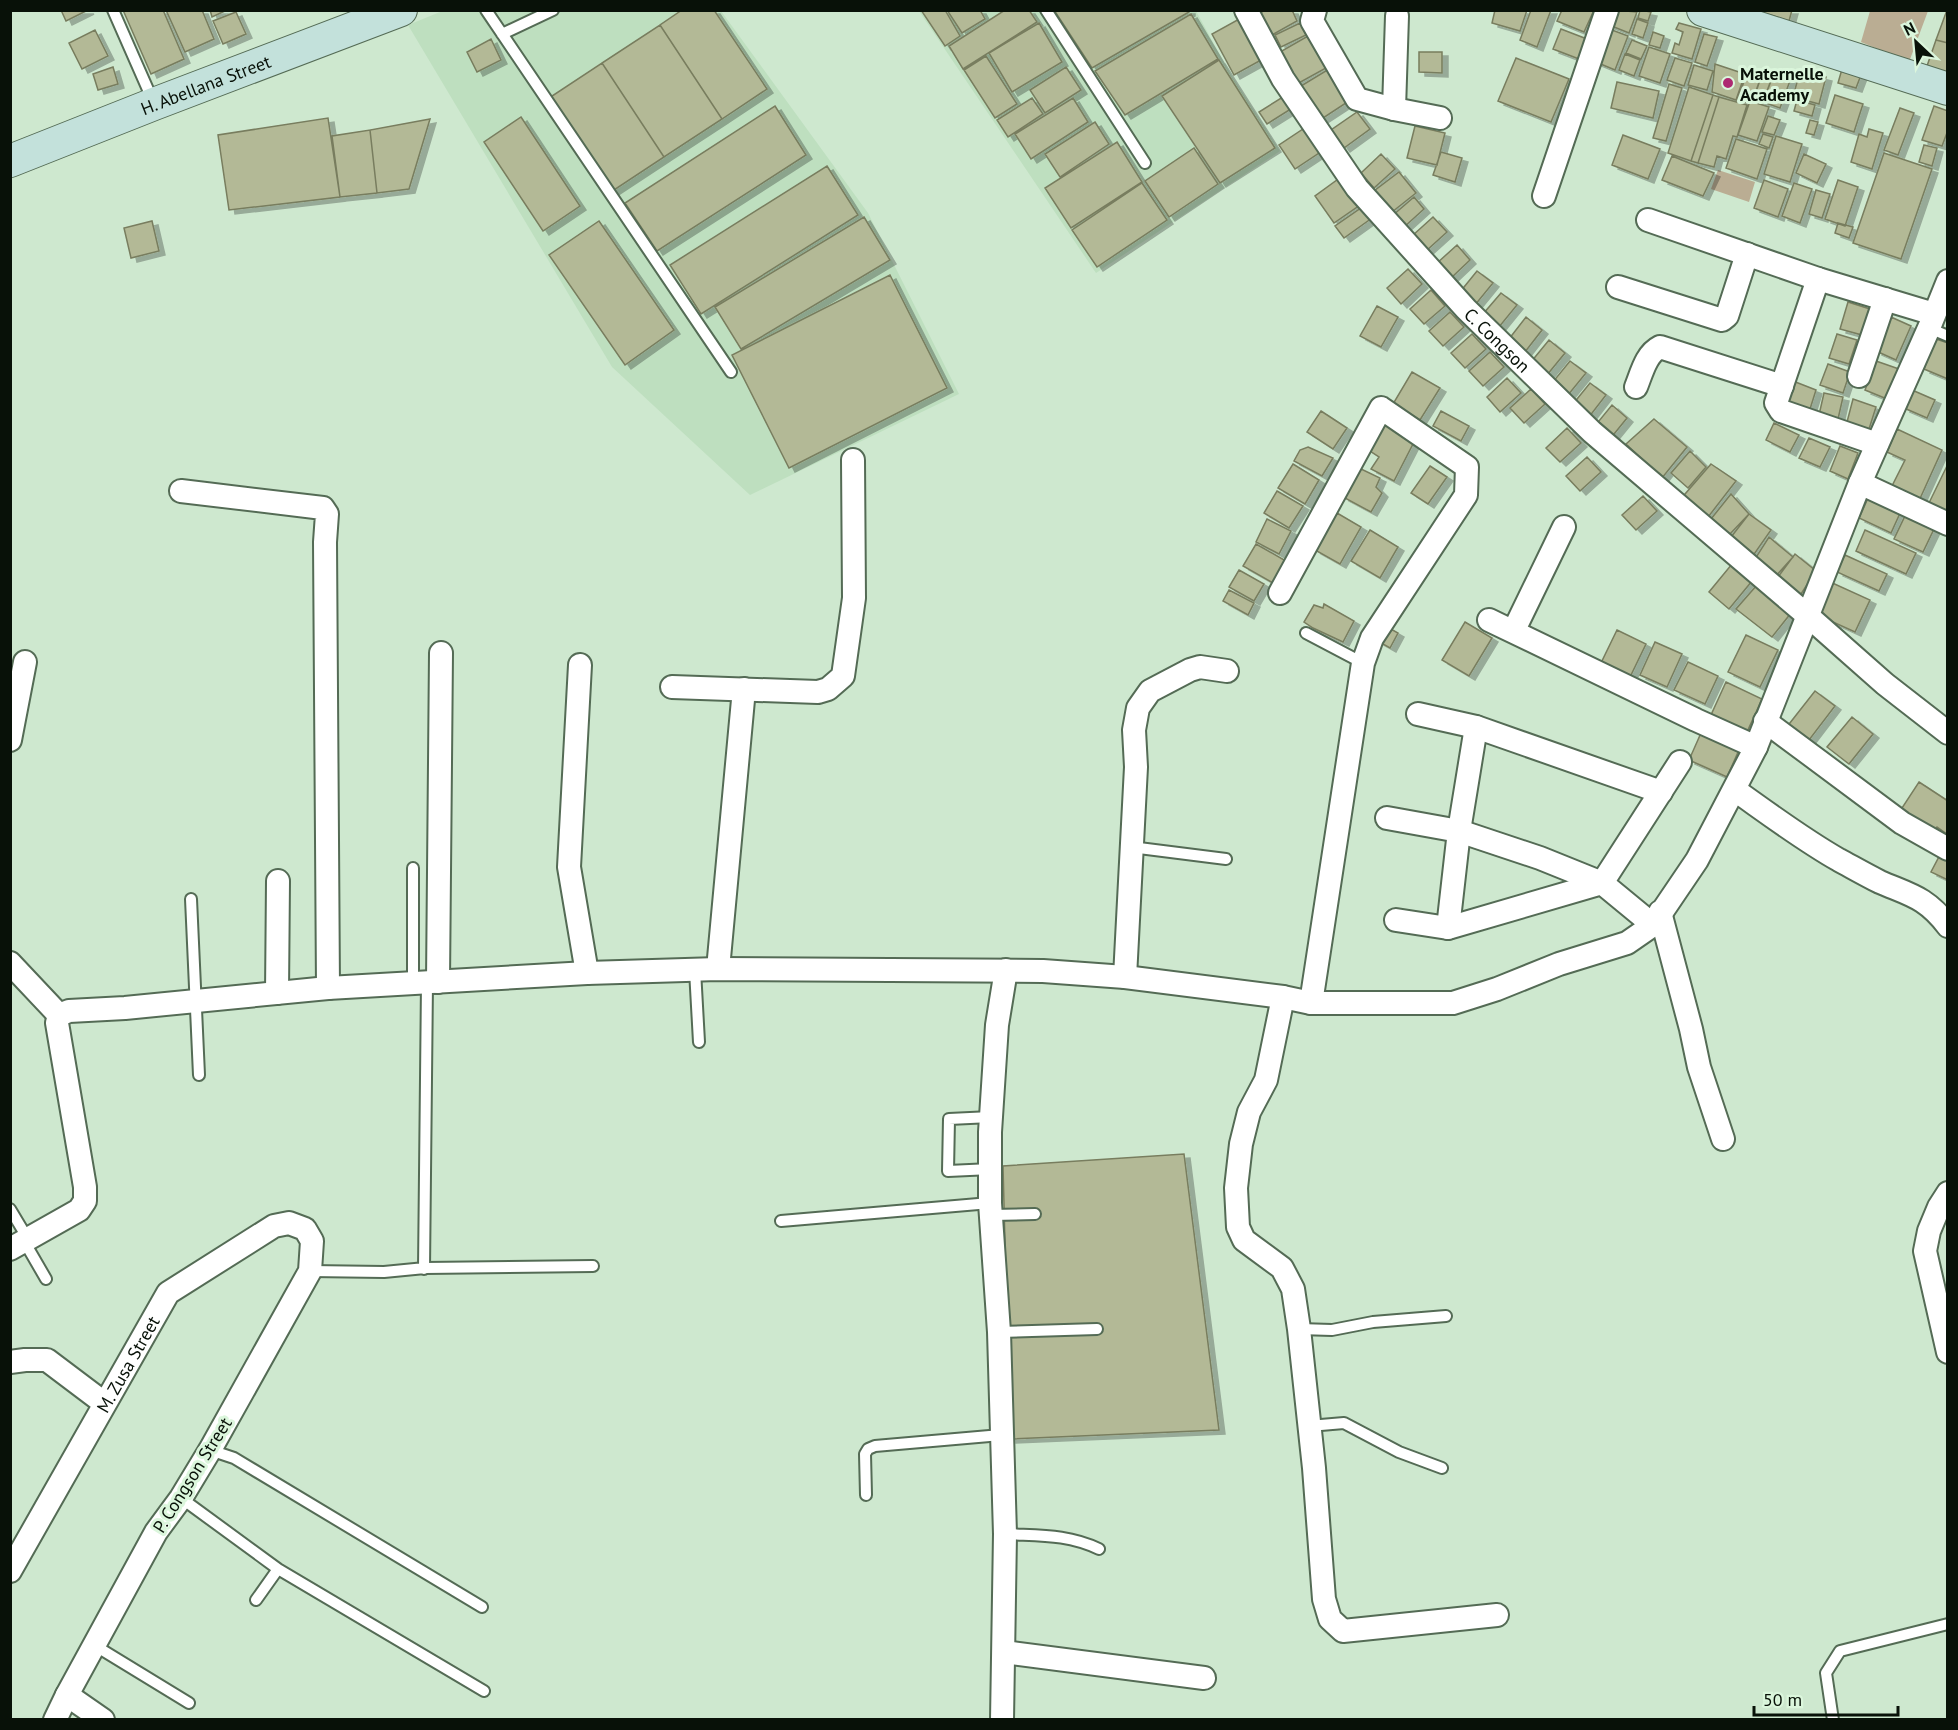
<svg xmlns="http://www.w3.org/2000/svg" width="1958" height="1730" font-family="'PT Sans',sans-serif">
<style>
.built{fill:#bedfbf}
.green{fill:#baad93}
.building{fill:#b3b996;stroke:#787d5e;stroke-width:1.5;filter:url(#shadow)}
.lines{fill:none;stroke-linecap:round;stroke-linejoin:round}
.lane-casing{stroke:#546b55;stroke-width:14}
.street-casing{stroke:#546b55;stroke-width:26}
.secondary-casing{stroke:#546b55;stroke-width:34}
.lane{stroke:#fff;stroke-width:10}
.street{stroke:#fff;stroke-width:22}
.secondary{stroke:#c3e1db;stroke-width:32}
.poi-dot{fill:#ad2971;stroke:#dbf6dc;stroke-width:2}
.labels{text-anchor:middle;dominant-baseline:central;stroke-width:6;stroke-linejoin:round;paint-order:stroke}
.poi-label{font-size:18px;font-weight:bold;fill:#081108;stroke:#dbf6dc;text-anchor:start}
.street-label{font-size:18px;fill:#081108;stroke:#dbf6dc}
</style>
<defs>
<filter id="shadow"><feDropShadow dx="6" dy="4" stdDeviation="0" flood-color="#0004"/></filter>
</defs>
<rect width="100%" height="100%" fill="#cee8cf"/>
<!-- built -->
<path class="built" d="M445 10 721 11 868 213 959 394 750 495 612 367 408 25Z
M919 11H1196L1231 75 1280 151 1096 273Z"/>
<!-- green -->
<path class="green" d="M1870 11H1928L1909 62 1861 42Z
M1718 170 1755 182 1749 202 1711 189Z"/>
<!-- building -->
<path class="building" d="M61 10H88L66 21Z
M123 10H163L184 59 151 74Z
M166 10H202L214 39 185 52Z
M210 10H227L212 17Z
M682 10H714L767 89 722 119 660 25Z
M921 10H945L960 36 945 46Z
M947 10H980L985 19 962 33Z
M1005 10H1029L1037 22 963 69 949 46Z
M1054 10H1189V12L1092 68Z
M1265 10H1292L1297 21 1272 35 1260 13Z
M1495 10H1527L1520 31 1492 23Z
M1531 10H1551L1537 47 1520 40Z
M1562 10H1594L1584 32 1557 21Z
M1614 10 1637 12 1629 33 1609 25Z
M1640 10 1651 12 1648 21 1638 18Z
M1755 10H1792L1789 21Z
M1947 10H1948V43L1936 40Z
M236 12 246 34 223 44 213 21Z
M1191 14 1218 59 1125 115 1095 71Z
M1241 18 1263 59 1234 75 1212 34Z
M1637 19 1648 23 1643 38 1632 34Z
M1039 23 1062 62 1012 92 989 53Z
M1300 23 1306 35 1281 47 1275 35Z
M1679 23 1701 29 1692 59 1672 53 1675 43 1679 45 1683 32 1676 29Z
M660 25 722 119 664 157 602 63Z
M1604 27 1628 36 1615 70 1591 60Z
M1561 29 1587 39 1579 59 1553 49Z
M95 30 108 56 82 69 69 43Z
M1653 32 1664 36 1660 48 1649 45Z
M1704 34 1717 37 1707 66 1695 62Z
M1308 36 1326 68 1297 84 1280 52Z
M491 39 501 60 477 72 467 52Z
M1632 40 1647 46 1641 59 1626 53Z
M1936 40 1948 43V73L1927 66Z
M1649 47 1670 54 1660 83 1639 76Z
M1419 52H1442V73L1419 72Z
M1625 54 1640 60 1634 76 1619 70Z
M986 56 1017 104 995 118 964 70Z
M1516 58 1569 79 1551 122 1498 101Z
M1675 58 1692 63 1684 86 1667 80Z
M1219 60 1275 148 1220 183 1162 96Z
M602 63 664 157 611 192 549 98Z
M1715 64 1745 74 1736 100 1712 92Z
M1694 65 1713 71 1707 90 1688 85Z
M113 67 118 84 98 90 93 74Z
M1066 67 1081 90 1045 113 1030 90Z
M1329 69 1349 101 1317 122 1296 89Z
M1842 69 1861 75 1856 88 1838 83Z
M1800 71 1826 77 1819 104 1793 97Z
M1774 72 1791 78 1780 108 1763 102Z
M1747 73 1761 77 1755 95 1741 90Z
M1761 77 1771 81 1763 102 1753 99Z
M1617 82 1659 91 1653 118 1611 108Z
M1669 84 1682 88 1666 141 1653 138Z
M1689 87 1713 95 1691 161 1668 153Z
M1741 90 1751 94 1748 103 1737 100Z
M1286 95 1294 107 1267 124 1259 112Z
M1713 95 1719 97 1698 163 1691 161Z
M1835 95 1863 104 1854 132 1826 123Z
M1719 97 1747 105 1737 137 1733 136 1726 159 1717 156 1714 167 1698 163Z
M1032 98 1043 114 1008 137 997 120Z
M1073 98 1088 122 1031 159 1015 134Z
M1797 100 1815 105 1812 116 1794 111Z
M1750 101 1769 107 1757 141 1738 135Z
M775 106 806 155 657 251 625 203Z
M1934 106 1948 111V130L1942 146 1922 140Z
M1900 108 1914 113 1898 155 1884 150Z
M1357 112 1370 129 1344 148 1331 130Z
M1768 116 1780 120 1774 135 1762 132Z
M521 117 580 206 543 231 484 142Z
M328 118 340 197 229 210 218 135Z
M430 119 409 189 377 193 370 130Z
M1810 120 1818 122 1814 135 1806 133Z
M1095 122 1109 144 1060 177 1045 154Z
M1415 126 1445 133 1437 165 1407 158Z
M1306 127 1322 151 1295 169 1279 145Z
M1869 129 1883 133 1872 169 1851 162 1859 134 1867 137Z
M370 130 377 193 340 197 332 136Z
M1763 134 1773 137 1769 148 1759 144Z
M1623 135 1660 149 1648 179 1612 165Z
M1776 136 1802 144 1790 182 1764 174Z
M1736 139 1767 149 1757 179 1726 168Z
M1117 142 1142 182 1071 228 1045 188Z
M1924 145 1937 148 1932 166 1919 162Z
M1194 148 1218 184 1169 217 1145 181Z
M1441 152 1462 158 1455 182 1433 175Z
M1884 153 1932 169 1901 259 1853 243Z
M1381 154 1395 169 1374 188 1361 173Z
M1804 154 1826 164 1817 183 1796 173Z
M1672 156 1714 173 1703 196 1662 180Z
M827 166 858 215 701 314 670 265Z
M1399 172 1416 193 1387 216 1370 194Z
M1341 177 1360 205 1334 223 1315 196Z
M1764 180 1788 189 1778 217 1754 208Z
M1838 180 1858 187 1845 226 1825 219Z
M1142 183 1167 220 1097 267 1072 230Z
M1794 183 1812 189 1800 223 1782 216Z
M1816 190 1830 194 1822 218 1809 214Z
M1414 197 1424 209 1403 228 1392 216Z
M1361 208 1372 218 1344 238 1335 226Z
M864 217 890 260 741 349 715 307Z
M1433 217 1447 232 1426 251 1412 236Z
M152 221 159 251 131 258 124 228Z
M599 221 674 330 625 365 549 255Z
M1838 223 1853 227 1849 238 1835 233Z
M1457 245 1470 260 1450 279 1436 264Z
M1408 269 1422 284 1401 304 1387 288Z
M1477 271 1493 283 1475 305 1460 292Z
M890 275 947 388 789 468 732 355Z
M1431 290 1445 306 1424 324 1410 309Z
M1501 293 1517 305 1499 327 1483 314Z
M1848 302 1870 309 1862 335 1840 329Z
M1377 306 1398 317 1381 347 1360 336Z
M1450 312 1464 327 1443 346 1429 331Z
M1526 317 1542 330 1525 352 1509 339Z
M1891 317 1911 326 1896 360 1876 351Z
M1472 334 1486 349 1465 368 1451 353Z
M1837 334 1857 340 1849 364 1829 358Z
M1936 339 1948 343V379L1924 369Z
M1549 340 1565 353 1547 375 1531 362Z
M1490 352 1504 367 1483 386 1469 371Z
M1570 361 1586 373 1568 395 1552 383Z
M1876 361 1899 369 1887 399 1865 390Z
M1828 364 1850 372 1843 393 1820 385Z
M1412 372 1440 388 1420 420 1393 404Z
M1507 378 1521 393 1500 412 1487 397Z
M1793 381 1816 390 1810 409 1786 401Z
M1590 383 1606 395 1589 417 1573 404Z
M1531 389 1545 404 1524 423 1510 408Z
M1912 390 1935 400 1927 418 1904 408Z
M1824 393 1843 397 1838 419 1819 415Z
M1853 399 1876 407 1869 429 1847 422Z
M1612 405 1627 418 1610 439 1594 427Z
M1321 411 1347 428 1333 449 1307 432Z
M1441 411 1469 426 1461 441 1433 426Z
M1654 419 1687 447 1662 478 1626 444Z
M1382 423 1415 440 1394 481 1371 469 1379 457 1367 449Z
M1774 423 1799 435 1790 452 1766 440Z
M1567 428 1581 443 1560 462 1546 448Z
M1897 429 1942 450 1918 503 1890 490 1905 460 1887 452Z
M1809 438 1830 447 1820 467 1799 458Z
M1840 446 1858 453 1848 479 1830 471Z
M1308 447 1333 458 1322 476 1294 461 1300 450Z
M1690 451 1706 467 1688 488 1671 473Z
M1587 457 1601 472 1580 491 1566 476Z
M1293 464 1319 480 1305 504 1278 488Z
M1711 464 1736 481 1705 521 1679 501Z
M1430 466 1447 477 1428 504 1411 493Z
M1947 466H1948V516L1927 507Z
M1359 468 1380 478 1376 487 1382 493 1371 512 1343 497Z
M1277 491 1303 506 1289 528 1264 513Z
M1731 494 1749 514 1729 535 1711 519Z
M1643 496 1657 511 1636 530 1622 515Z
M1869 496 1901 511 1891 533 1859 518Z
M1337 513 1361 527 1340 564 1315 550Z
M1749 514 1771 530 1750 560 1728 541Z
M1905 516 1934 529 1923 552 1894 539Z
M1267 519 1291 531 1279 554 1256 542Z
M1370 530 1398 547 1380 578 1351 561Z
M1865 530 1916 553 1906 574 1856 551Z
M1769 537 1793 557 1774 578 1753 562Z
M1256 544 1286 561 1273 583 1243 566Z
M1795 554 1816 571 1801 594 1791 592 1775 581Z
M1845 555 1887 574 1879 591 1837 572Z
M1732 564 1752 581 1729 609 1709 592Z
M1239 570 1264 584 1254 601 1229 587Z
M1828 581 1870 600 1855 632 1813 613Z
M1757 585 1791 613 1772 637 1736 609Z
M1229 590 1254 603 1248 615 1223 601Z
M1324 604 1354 621 1343 642 1313 628 1304 622 1314 605 1323 608Z
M1465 622 1492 638 1469 676 1442 660Z
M1382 624 1398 633 1390 648 1374 639Z
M1617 630 1646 644 1630 677 1601 663Z
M1746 635 1778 650 1760 687 1728 672Z
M1655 642 1682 654 1667 687 1640 675Z
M1688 662 1718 676 1705 704 1674 690Z
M1726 682 1762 699 1747 732 1711 715Z
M1815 691 1835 706 1806 744 1786 728Z
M1852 717 1873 734 1849 764 1827 747Z
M1701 733 1739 750 1727 777 1689 760Z
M1919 782 1948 801 1947 834 1937 827 1933 833 1900 811Z
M1942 851 1948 854V880L1931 872Z
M1184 1154 1219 1430 1010 1439 1003 1166Z"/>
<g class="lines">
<defs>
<path id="lane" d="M113 10 153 101
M486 10 731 372
M1046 10 1145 163
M502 34 553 10
M1929 328 1948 336
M1306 633 1363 663
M1131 847 1226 859
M413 868V984
M191 899 199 1075
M695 970 699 1042
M991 1169 948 1171 949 1119 991 1117
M10 1209 28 1239
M991 1215 1035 1214
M781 1221 990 1203
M24 1241 46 1279
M424 1269 427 983
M310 1271 384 1272 425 1268 593 1266
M1299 1329 1332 1330 1373 1322 1446 1316
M999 1332 1097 1329
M1309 1426 1344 1423 1399 1452 1442 1468
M210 1450 234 1458 482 1607
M866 1495 865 1454 868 1449 875 1446 1001 1435
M181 1498 278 1569 484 1691
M1005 1534C1040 1536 1067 1534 1099 1549
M256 1600 278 1569
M94 1645 189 1703
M1833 1720 1826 1673 1840 1651 1948 1624"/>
<g id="street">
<path id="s1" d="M1246 10 1283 79 1357 188 1466 309 1592 432 1808 616 1885 684 1948 733"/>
<path d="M1315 10 1312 21 1357 99 1394 109 1440 118"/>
<path d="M1394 109 1397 16"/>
<path d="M1544 196 1607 10"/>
<path d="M1648 220 1818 279 1934 314"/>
<path d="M1818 279 1776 403 1781 411 1877 444"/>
<path d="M1618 287 1722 320 1727 316 1747 254"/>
<path d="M1859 376 1885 299"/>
<path d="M1636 387C1642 372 1646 354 1660 347L1782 386"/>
<path d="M1860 483 1948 524"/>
<path d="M181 491 323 508 327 514 325 542 328 988"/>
<path d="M1280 593 1381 408 1467 467 1466 495 1372 638 1363 663 1311 1003"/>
<path d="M1489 620 1696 720 1756 747"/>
<path d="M1514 630 1564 527"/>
<path d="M580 665 569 867 587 973"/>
<path d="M672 687 818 692 828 689 843 676 854 598 853 460"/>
<path d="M1418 714 1476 727 1661 792"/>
<path d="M1765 721 1902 823 1948 849"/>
<path d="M10 740 25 662"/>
<path d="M1735 790C1769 814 1802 839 1839 860 1852 867 1866 875 1880 882 1910 895 1926 897 1948 926"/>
<path d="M1387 818 1459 831 1540 858 1602 883 1680 762"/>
<path d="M1660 912 1691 1029 1699 1067 1723 1139"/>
<path d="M1396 920 1448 928 1602 883 1653 925"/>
<path d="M1448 928 1459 831 1476 727"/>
<path d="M10 963 59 1015"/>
<path d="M718 969 744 689"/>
<path d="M1125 977 1136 767 1134 730 1138 708 1150 691 1190 670 1200 667 1227 671"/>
<path d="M438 982 441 653"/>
<path d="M277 993 278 881"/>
<path d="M1283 997 1266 1080 1249 1112 1241 1144 1236 1188 1238 1227 1244 1240 1282 1268 1293 1289 1299 1329 1314 1468 1324 1599 1330 1619 1343 1631 1497 1615"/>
<path d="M1948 1193 1939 1207 1929 1231 1925 1251 1948 1352"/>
<path d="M10 1249 79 1210 85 1201V1187L57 1023 59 1015 69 1011 125 1008 328 988 587 973 718 969 1043 971 1125 977 1283 997 1311 1003H1453L1497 989 1559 964 1627 943 1653 925 1697 860 1756 747 1860 483 1929 328 1948 281"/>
<path d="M10 1362 25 1360H47L104 1403"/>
<path id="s2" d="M10 1571 168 1293 274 1226 289 1223 305 1229 312 1241 310 1271 210 1450 181 1498 156 1532 67 1695 55 1720"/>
<path d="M1004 1652 1204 1678"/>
<path d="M67 1695 103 1720"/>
<path d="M1002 1720 1005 1534 999 1332 990 1203V1132L997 1025 1006 970"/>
</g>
<g id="secondary">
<path d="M1703 10 1948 89"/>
<path id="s3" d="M10 161 154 104 401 10"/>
</g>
</defs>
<!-- lane casing -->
<use href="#lane" class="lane-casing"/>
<!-- street casing -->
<use href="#street" class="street-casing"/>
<!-- secondary casing -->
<use href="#secondary" class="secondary-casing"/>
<!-- lane -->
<use href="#lane" class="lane"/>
<!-- street -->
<use href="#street" class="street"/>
<!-- secondary -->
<use href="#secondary" class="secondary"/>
</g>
<!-- markers -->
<circle class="poi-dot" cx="1728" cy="83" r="6"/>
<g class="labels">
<!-- poi labels -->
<g class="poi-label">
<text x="1740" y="73">Maternelle<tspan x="1740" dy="21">Academy</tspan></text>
</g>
<!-- street labels -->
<g class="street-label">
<text stroke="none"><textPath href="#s3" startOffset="210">H. Abellana Street</textPath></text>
<text stroke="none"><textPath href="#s1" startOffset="417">C. Congson</textPath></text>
<text stroke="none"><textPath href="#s2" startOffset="238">M. Zusa Street</textPath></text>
<text transform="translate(192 1475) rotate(-58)">P. Congson Street</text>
</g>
</g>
<!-- border -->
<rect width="1958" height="1730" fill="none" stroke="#081108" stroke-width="24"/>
<!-- north arrow -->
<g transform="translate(1916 42) rotate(334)" stroke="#dbf6dc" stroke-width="4.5" paint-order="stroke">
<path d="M0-4.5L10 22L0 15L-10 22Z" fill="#081108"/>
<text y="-9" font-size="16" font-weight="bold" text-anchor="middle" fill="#081108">N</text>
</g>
<!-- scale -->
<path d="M1754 1706v9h144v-9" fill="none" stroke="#081108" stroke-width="3"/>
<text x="1763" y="1706" font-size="18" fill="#081108" stroke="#dbf6dc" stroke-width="4.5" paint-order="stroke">50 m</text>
</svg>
